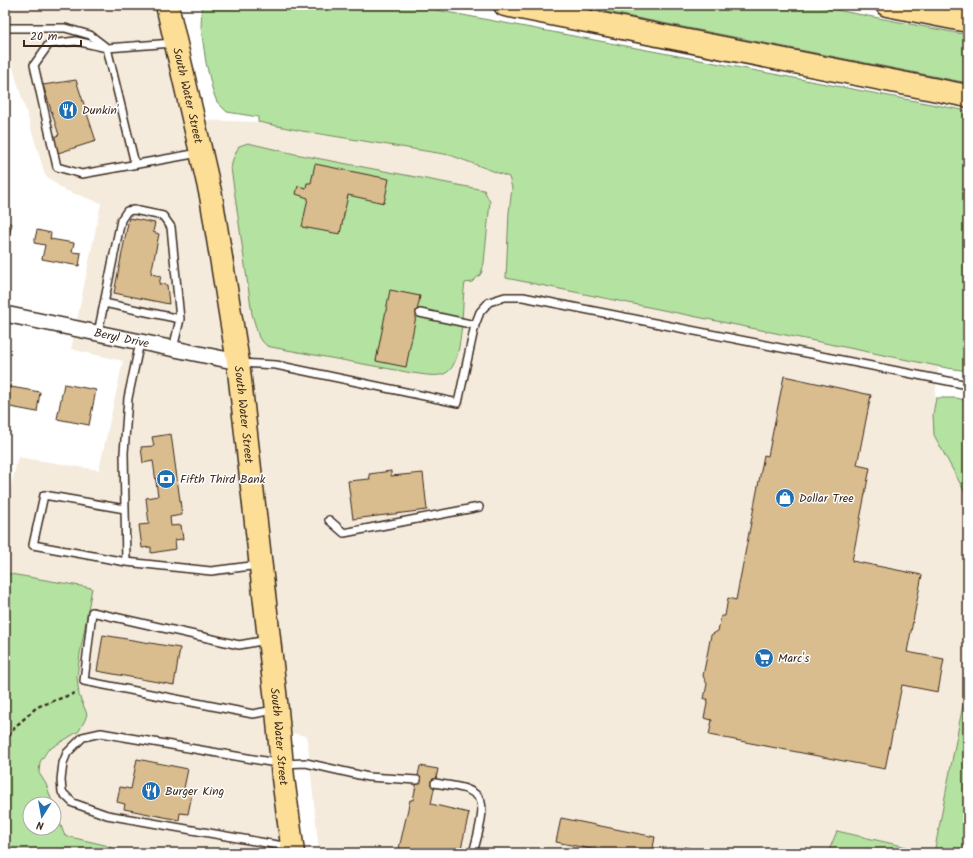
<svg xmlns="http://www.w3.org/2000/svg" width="973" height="858" font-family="Kalam,sans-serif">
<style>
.built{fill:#f4ebdd}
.green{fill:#b3e2a1;stroke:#778660}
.building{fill:#dabd8e;stroke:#3b2a1e}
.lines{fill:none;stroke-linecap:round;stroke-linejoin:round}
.service-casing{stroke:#3b2a1e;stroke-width:10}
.minor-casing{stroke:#3b2a1e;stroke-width:18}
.primary-casing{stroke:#3b2a1e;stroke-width:25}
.path{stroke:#3b2a1e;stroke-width:2.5;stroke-dasharray:4 3;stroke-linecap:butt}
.service{stroke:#fff;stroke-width:7}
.minor{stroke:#fff;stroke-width:15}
.primary{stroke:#fdde96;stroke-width:22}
.labels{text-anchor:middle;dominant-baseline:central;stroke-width:3;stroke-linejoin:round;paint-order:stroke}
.street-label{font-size:12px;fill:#3b2a1e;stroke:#fff}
.poi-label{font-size:12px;fill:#3b2a1e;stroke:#fff;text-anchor:start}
</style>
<rect width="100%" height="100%" fill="#fff"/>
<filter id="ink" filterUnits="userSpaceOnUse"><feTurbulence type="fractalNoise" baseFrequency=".025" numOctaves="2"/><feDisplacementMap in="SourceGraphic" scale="8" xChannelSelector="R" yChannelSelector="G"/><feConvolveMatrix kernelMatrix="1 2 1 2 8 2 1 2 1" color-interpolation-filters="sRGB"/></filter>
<g filter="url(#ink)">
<!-- built -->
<path class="built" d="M5 5H167L194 120 258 122 302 131 450 155 509 177 512 188 509 212 939 366 933 414 934 435 968 498V679L934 853 837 831 828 853H319L307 736 279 731 293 853H135L114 849 105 845 66 836 64 834 46 784 39 773 40 762 51 749 64 741 87 714 79 695 77 677 80 654 92 588 5 573V513L18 457 99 470 123 361 71 349 101 203 64 190 45 175 7 48 8 32Z"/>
<!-- green -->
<path class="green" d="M202 5H410L968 111V371L947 368 506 278 509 212 512 188 509 177 450 155 302 131 258 122V117L227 112 217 102 213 92 206 63 201 28Z
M571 5H810L968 35V83Z
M248 143 295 154 484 190 490 202 484 263 481 274 472 282 465 283C461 303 465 363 446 373 437 378 422 374 412 373L271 347 267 346 259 338 252 314 231 168 233 159 239 146Z
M936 398H957L968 401V498L934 435 933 414Z
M5 573 92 588 80 654 77 677 79 695 87 714 85 720 79 731 48 750 40 762 39 773 46 784 53 804H30V828H54V806L64 834 66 836 105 845 114 849 135 853H5Z
M968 679V853H934Z
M837 831 933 853H828Z"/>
<!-- building -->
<path class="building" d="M76 80 96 141 58 153 53 137 59 135 43 85Z
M315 164 389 179 384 203 348 195 340 234 302 227 308 198 296 194 298 186 306 188 307 183H311Z
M129 218 155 223 153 232 159 234 151 274 161 276 159 284 167 285 169 304 114 293Z
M5 222 12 224 5 252Z
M37 230 51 233 50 239 74 243 72 252 81 253 79 266 42 259 45 245 34 243Z
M390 290 420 296 406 367 376 361Z
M784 376 871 395 857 465 870 468 852 561 922 575 907 652 944 659 938 692 902 685 885 769 709 735 712 720 704 718 708 699H704L707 684 703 676 711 635 718 631 721 616H725L728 598 736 600 764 455 768 456Z
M64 384 96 390 89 425 57 419Z
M5 386 40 392 37 412 5 406Z
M171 434 182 515 170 517 171 526 181 525 183 539 175 540 176 549 151 553V547L142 548 139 525 149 524 146 498 158 496 153 461 143 463 141 447 154 446 152 437Z
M391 471V476L423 473 427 510 353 519 348 481 370 479 369 474Z
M103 635 180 648 174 685 97 671Z
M137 759 188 769 183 793 192 794 188 814 180 813 179 820 124 809 125 804 117 802 120 787 131 789Z
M420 766 438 769 431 804 469 813 460 853H398L410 800H413Z
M561 818 655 837 652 853H611L556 842Z
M684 847 713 853H683Z"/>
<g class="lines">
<defs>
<path id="service" d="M6 28H65L90 35 107 48 173 43
M135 164 107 48 76 41 49 44 34 65 57 167 82 174 199 153
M104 303 180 319
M420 313 475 325
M98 333 121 220 127 211 134 210 163 216 171 227 180 319 173 349
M240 363 276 365 458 403 475 325 480 312 489 302 505 297H523L968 385
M125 509 44 495 33 545 126 562 211 571 259 565
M329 520 344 533 479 507
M126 562 124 453 128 398 140 342
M267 640 239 645 92 612 84 681 253 714 274 710
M435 783C449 786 470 786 479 798 487 808 476 841 473 853
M289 847 107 815 73 803 62 792 61 780 63 763 67 753 83 737 101 733 282 764 306 763 368 777 417 780"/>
<g id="minor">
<path id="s1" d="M5 314 238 362"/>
</g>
<g id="primary">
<path id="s2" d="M167 5 211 196 238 362 277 710 283 778 293 853"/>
<path d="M505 5 968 96"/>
<path d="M887 5 968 21"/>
</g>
</defs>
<!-- service casing -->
<use href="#service" class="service-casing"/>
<!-- minor casing -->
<use href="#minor" class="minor-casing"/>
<!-- primary casing -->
<use href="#primary" class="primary-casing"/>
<!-- path -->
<path class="path" d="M5 742 16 726 37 707 75 693 77 691"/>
<!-- service -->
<use href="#service" class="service"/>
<!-- minor -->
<use href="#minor" class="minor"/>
<!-- primary -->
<use href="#primary" class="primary"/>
</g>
</g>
<!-- icons -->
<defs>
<symbol id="restaurant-disc" viewBox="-11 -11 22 22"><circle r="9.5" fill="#1f6fb2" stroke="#fff"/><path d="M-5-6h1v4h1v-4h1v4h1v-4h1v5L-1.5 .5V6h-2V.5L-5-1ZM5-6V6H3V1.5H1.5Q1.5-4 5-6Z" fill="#fff"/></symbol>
<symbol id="bank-disc" viewBox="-11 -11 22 22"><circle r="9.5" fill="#1f6fb2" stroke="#fff"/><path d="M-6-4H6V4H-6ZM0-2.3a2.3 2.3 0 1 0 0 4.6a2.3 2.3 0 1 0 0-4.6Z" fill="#fff"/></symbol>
<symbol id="shop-disc" viewBox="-11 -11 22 22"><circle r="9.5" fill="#1f6fb2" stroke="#fff"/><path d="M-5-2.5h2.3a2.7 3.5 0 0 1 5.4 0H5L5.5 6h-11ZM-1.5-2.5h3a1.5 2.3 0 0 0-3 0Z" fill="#fff"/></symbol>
<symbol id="supermarket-disc" viewBox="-11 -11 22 22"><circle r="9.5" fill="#1f6fb2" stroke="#fff"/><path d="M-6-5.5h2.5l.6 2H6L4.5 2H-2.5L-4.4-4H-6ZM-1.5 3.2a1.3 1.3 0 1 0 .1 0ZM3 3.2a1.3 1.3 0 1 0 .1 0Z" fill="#fff"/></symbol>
</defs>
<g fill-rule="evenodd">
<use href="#restaurant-disc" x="57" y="99" width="22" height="22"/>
<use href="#bank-disc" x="155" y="468" width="22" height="22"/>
<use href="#shop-disc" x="774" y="487" width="22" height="22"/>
<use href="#supermarket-disc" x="753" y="647" width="22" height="22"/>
<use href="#restaurant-disc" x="140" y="780" width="22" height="22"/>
</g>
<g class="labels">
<!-- street labels -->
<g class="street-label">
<text stroke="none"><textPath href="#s2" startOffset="93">South Water Street</textPath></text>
<text stroke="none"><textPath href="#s1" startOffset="119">Beryl Drive</textPath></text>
<text stroke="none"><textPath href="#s2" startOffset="417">South Water Street</textPath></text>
<text stroke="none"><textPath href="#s2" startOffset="741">South Water Street</textPath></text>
</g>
<!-- poi labels -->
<g class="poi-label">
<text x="82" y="110">Dunkin'</text>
<text x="180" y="479">Fifth Third Bank</text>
<text x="799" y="498">Dollar Tree</text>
<text x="778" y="658">Marc's</text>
<text x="165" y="791">Burger King</text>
</g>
</g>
<!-- margin -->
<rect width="973" height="858" fill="none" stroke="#fff" stroke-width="20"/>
<rect x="10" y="10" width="953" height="838" fill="none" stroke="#3b2a1e" stroke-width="1.5" filter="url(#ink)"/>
<!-- north arrow -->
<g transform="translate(42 816) rotate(191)"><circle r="19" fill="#ffffff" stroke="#b1aaa5"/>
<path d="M0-3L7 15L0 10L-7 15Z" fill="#1f6fb2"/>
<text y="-6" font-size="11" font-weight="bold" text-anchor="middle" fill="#3b2a1e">N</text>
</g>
<!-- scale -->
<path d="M24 40v6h57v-6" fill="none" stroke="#3b2a1e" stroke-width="2"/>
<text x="30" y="40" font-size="12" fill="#3b2a1e" stroke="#ffffff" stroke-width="3" paint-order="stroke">20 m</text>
</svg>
